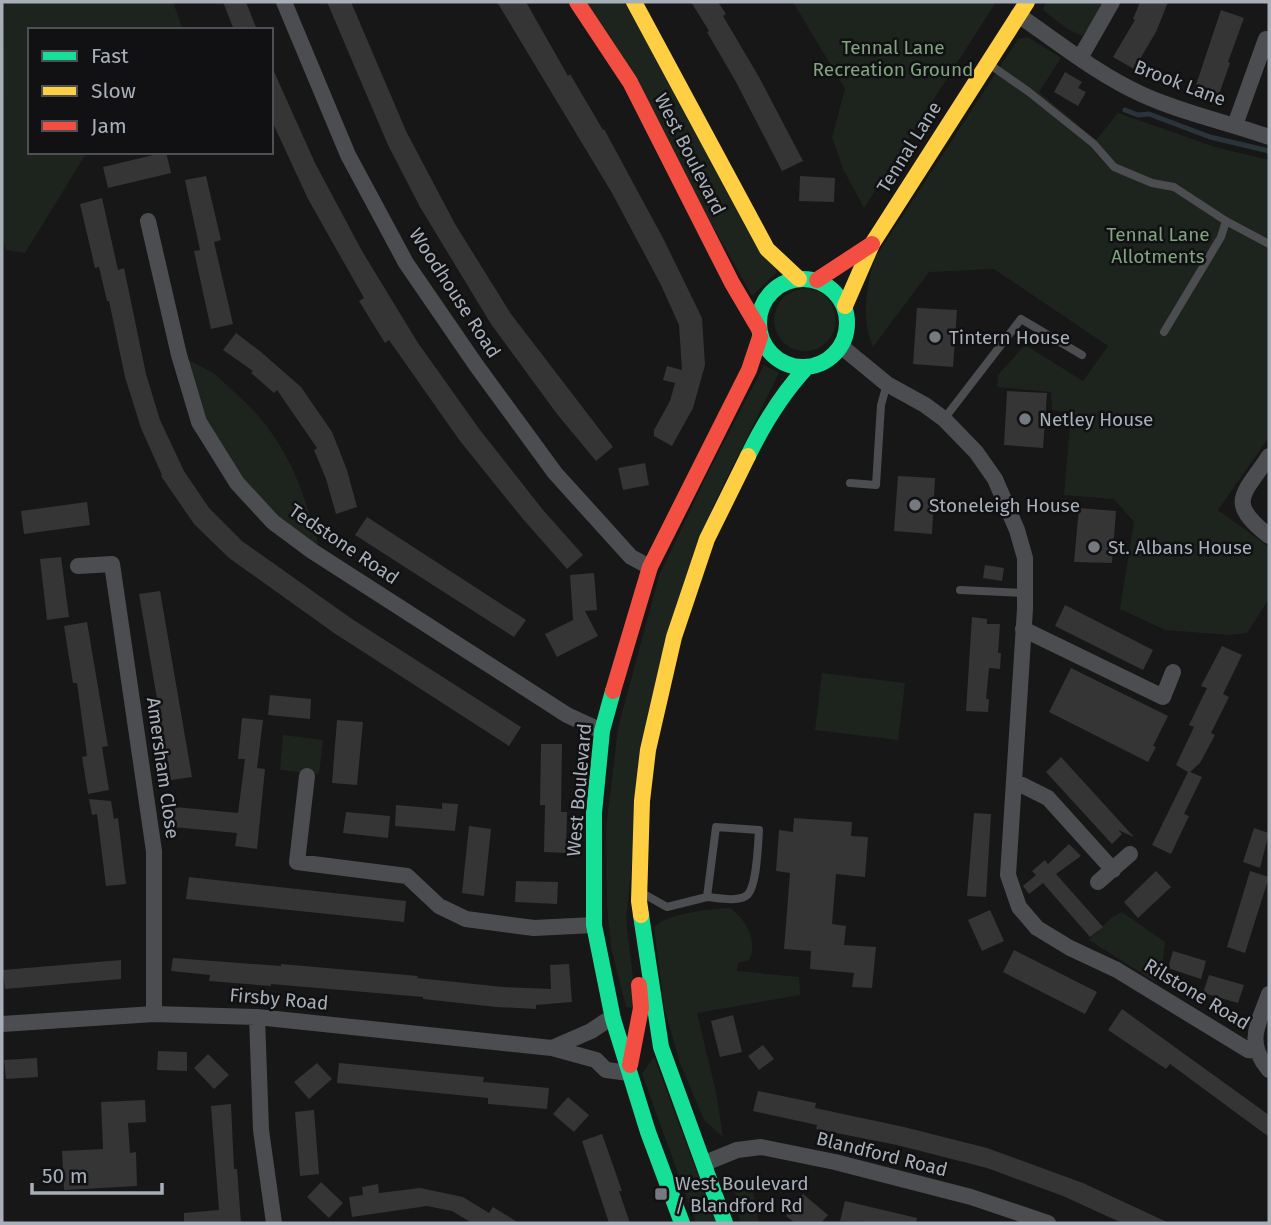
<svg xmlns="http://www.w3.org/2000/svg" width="1271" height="1225" font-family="'Fira Sans',sans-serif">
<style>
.green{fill:#1d241d}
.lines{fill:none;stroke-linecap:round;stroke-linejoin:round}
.stream{stroke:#29353a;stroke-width:5}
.building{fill:#353536}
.lane{stroke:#4b4d50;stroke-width:8}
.street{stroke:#4b4d50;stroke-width:16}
.fast{stroke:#16e098;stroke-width:16}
.slow{stroke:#ffcf43;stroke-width:16}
.jam{stroke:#f24e42;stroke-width:16}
.poi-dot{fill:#757a80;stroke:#111113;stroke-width:2.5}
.labels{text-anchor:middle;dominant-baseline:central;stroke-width:5;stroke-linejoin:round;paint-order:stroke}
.park-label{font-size:19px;fill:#81a47e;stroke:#111113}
.street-label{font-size:19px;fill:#a7afb9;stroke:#111113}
.poi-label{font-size:19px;fill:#a7afb9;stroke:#111113;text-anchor:start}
</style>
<rect width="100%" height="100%" fill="#171717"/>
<!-- green -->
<path class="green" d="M4 2H173L183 30H30V152H87L25 253 6 250 2 235Z
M587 2H625L777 272 752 296Z
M793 2H996L864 208 843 169 832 137 845 89Z
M1046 2H1104L1098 15 1082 36 1066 28 1043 10Z
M1028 37 1061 58 1039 92 1096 140 1118 113 1215 147 1269 160V437L1218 510 1269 547V599L1247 633 1229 635 1165 630 1120 609 1134 522 1114 499 1064 495 1071 413 1052 410 1051 392 997 387 998 375 1025 345 1083 381 1108 346 994 269 929 272 873 347C861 319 866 287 875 258L1018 39Z
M774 320a31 31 0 1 1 62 0a31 31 0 1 1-62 0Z
M179 355C190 361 202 367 213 373 220 378 226 385 233 391 288 438 304 490 322 558L273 522 199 422Z
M764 365 779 373 713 506 634 844 626 919 636 1003 633 1008 626 1007 611 947 607 905 606 829 618 728 659 576 708 473Z
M822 673 905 683 898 740 815 730Z
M283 735 323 740 319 774 280 770Z
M730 908C745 918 759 942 749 960L738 963 737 971 799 977 800 995 697 1013 716 1092 723 1137 704 1120 680 1063 664 1007 654 927C668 913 710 909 730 908Z
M1122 912 1165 942 1161 976 1154 981 1089 940 1111 918Z
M654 1057 716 1223H696L642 1074Z
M750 1177 759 1223H740L735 1192Z"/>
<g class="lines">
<!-- stream -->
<path class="stream" d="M1125 110 1138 115 1149 114 1210 137 1269 151"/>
</g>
<!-- building -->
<path class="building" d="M223 2H246L257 30H234Z
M327 2H351L406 131 455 224 511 314 613 447 596 461 557 414 491 324 420 207 388 145Z
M497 2H526L568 76 570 74 603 130 604 129 664 240 702 318 705 365 693 408 672 446 654 436V430L670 401 675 383 663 380 667 366 682 370 679 325 661 285 612 193Z
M691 2H718L726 14 723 16 759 77 803 161 782 171 736 82 707 32 709 31Z
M1140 2H1168L1156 32 1134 69 1113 57 1135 20 1133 19Z
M1221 10 1244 18 1228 62 1230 63 1217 100 1194 91Z
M271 65 315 163 362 251 418 343 480 430 543 510 583 555 567 569 523 519 460 441 389 340 385 343 359 301 364 298 308 199 271 119Z
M1065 72 1082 82 1078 88 1086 92 1078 106 1054 92Z
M166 152 171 173 108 188 103 167Z
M206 176 221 240 214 242 233 324 211 329 194 251 200 250 185 180Z
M800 176 835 178 834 202 799 201Z
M102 198 118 270 124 268 146 374 160 420 184 471 209 508 242 541 352 619 521 727 509 746 334 633 229 558 194 524 161 476 162 475 141 428 125 377 109 301H107L99 267 95 268 80 204Z
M917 308 957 310 953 367 913 364Z
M236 333 261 352 301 387 332 432 347 470 357 507 336 514 326 479 314 450 317 448 277 390 274 393 251 373 253 371 223 350Z
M1007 391 1047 393 1043 448 1004 445Z
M645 463 649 485 623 490 618 468Z
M898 476 935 478 932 534 894 531Z
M87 502 90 525 24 534 21 511Z
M1079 508 1116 511 1112 563 1074 562Z
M367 517 526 620 514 637 355 535Z
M61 557 69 617 47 620 40 559Z
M985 565 1004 568 1002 581 983 578Z
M594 573 597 610 585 611 598 636 557 657 545 634 573 620 570 575Z
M160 591 192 777 171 780 139 594Z
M1065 605 1153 650 1143 670 1055 626Z
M972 617 987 619V624H1000L998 653H1001L1000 669 989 668 986 699H989L988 712 966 711Z
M87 622 108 746 102 747 109 790 88 794 82 757 87 756 77 683H73L64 626Z
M1222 646 1242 655 1223 694 1229 697 1211 733 1215 735 1200 763 1190 772 1202 777 1184 814 1189 816 1171 854 1152 845 1188 772 1176 765 1194 727 1189 725 1207 688 1201 686Z
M1071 668 1168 716 1153 746 1156 747 1148 762 1049 712Z
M270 695 311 699 310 719 268 715Z
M242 718 263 720 257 768 265 769 257 849 235 846 237 833 173 827 175 807 238 813 245 759H238Z
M337 720 363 722 357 785 332 783Z
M541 744H562L561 812H567L566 853 544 852 545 805H540Z
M1061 757 1134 837 1118 830 1122 834 1112 844 1046 772Z
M89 799 111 801 114 819 118 818 126 884 106 886 97 814 92 815Z
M442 803 458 804 455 831 395 826 396 805 442 809Z
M346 812 390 816 388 838 343 833Z
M974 813 991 814 986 897 967 896Z
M794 818 852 822 851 836 868 837 865 877 836 874 832 924 846 926 844 945 876 947 872 988 852 987 854 973 810 969 811 951 784 949 790 873 776 871 779 830 793 832Z
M469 826 491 829 484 896 462 893Z
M1254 828 1269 833 1260 868 1243 862Z
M1069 844 1081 856 1056 874 1103 927 1090 937 1043 883 1029 894 1023 886 1036 875 1032 871 1045 860 1048 864Z
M1156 871 1171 887 1138 918 1124 902Z
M1250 871 1269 877 1245 953 1227 947Z
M189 877 406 901 404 922 186 899Z
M516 881 558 882 557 904 515 902Z
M990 910 1004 941 982 951 968 920Z
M1014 950 1097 992 1085 1014 1003 972Z
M1173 951 1206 961 1201 979 1168 968Z
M173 958 281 966V964L418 976 417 978 503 987 551 989 550 965 569 964 572 1002 536 1005V1009L496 1007 423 999V997L271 984V986L209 981 210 975 171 971Z
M121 960V979L5 989 3 970Z
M1209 975 1244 985 1238 1003 1203 993Z
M1122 1009 1269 1115V1137L1170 1064 1166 1069 1108 1030Z
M733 1015 742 1052 720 1057 711 1021Z
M763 1045 774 1059 759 1070 748 1056Z
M158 1051 187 1052V1071L157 1070Z
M208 1054 229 1075 214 1089 194 1068Z
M37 1058 38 1077 6 1079 4 1060Z
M317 1063 332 1079 309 1099 294 1082Z
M339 1063 484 1077 483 1082 549 1088 547 1109 488 1104V1098L337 1083Z
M758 1091 816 1103 815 1108 904 1127 987 1148 1083 1183 1169 1223H1122L1063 1196 987 1168 897 1145 816 1129 817 1125 753 1111Z
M568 1097 589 1115 574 1132 553 1114Z
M145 1100 146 1122 128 1123 130 1153 136 1152 137 1186 64 1190 62 1151 103 1149 101 1102Z
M231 1104 234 1169H237L241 1223H184V1213L219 1210 211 1106Z
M314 1110 319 1174 300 1176 295 1112Z
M602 1134 622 1191H619L630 1223H609L582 1141Z
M321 1182 343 1203 329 1218 307 1197Z
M378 1184 379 1193 420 1188 463 1197 489 1213 493 1207 519 1223H472L452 1211 427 1206 352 1217 349 1197 363 1195 362 1187Z
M803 1194 828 1215 821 1223H795L786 1216Z
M845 1201 917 1218 916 1223 840 1221Z"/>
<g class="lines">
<!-- lane -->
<path class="lane" d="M989 64 1029 92 1094 144 1114 167 1152 183 1174 187 1226 221 1269 244
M1164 332 1221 237 1226 221
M944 419 1021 319 1082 355
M850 483 876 485 881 405 887 384
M960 590 1026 593
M642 893 667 907 707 897 716 827 759 830C758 844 757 889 746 896 736 902 718 898 707 897"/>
<!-- street -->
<path class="street" d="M284 2 348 155 406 263 476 365 555 473 631 557 650 567
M1018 15C1058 42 1097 74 1141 94 1182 113 1227 122 1269 137
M1080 58 1112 2
M1235 125 1266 39
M148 221 179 355 199 422 237 483 273 522 312 551 567 715 602 731
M842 347 887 384 925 405 944 419 976 452 995 479 1017 530 1025 558V609L1008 875 1019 907 1037 928 1070 948 1117 970 1248 1050 1256 1051
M1269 456C1244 495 1225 501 1269 536
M78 566 112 564 154 851V1014
M1023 629 1163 697 1173 672
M307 776 297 862 407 876 439 906 466 919 534 928 594 925
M1014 781 1048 798 1113 870
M1098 882 1130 854
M1269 994C1258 1025 1245 1042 1269 1070
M257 1017 261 1130 274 1223
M2 1024 154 1014 257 1017 552 1048 596 1060 606 1070 629 1073
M552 1048 591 1031 606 1021 613 1019
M705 1163 737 1150 761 1147 835 1162 971 1197 1048 1223"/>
<!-- fast -->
<path class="fast" d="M759 323a44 44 0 1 1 88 0a44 44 0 1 1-88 0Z
M748 456C764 423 781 395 806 368
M613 691 602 731 594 813V925L613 1019 648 1132 682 1223
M641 915 661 1047 725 1223"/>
<!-- slow -->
<path class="slow" d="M634 2 767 249 799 279
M845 306 872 244 1027 2
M641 915 639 901 642 801 648 750 674 637 707 539 748 456"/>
<!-- jam -->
<path class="jam" d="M577 2 630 82 732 283 759 329
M817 280 872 244
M613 691 650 567 749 370 760 337
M630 1065 641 1008 639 985"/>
</g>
<!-- markers -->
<g class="poi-dot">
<circle cx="935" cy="337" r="7"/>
<circle cx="1025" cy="419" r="7"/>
<circle cx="915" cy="505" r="7"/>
<circle cx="1094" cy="547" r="7"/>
<rect x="654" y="1187" width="14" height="14" rx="3.5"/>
</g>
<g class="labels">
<!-- park labels -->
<g class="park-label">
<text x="893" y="47">Tennal Lane<tspan x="893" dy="22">Recreation Ground</tspan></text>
<text x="1158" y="234">Tennal Lane<tspan x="1158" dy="22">Allotments</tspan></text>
</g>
<!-- street labels -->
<g class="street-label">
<text transform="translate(1180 83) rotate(21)">Brook Lane</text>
<text transform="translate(909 147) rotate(-58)">Tennal Lane</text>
<text transform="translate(690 154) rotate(63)">West Boulevard</text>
<text transform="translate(455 293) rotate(57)">Woodhouse Road</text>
<text transform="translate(344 544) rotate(34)">Tedstone Road</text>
<text transform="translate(163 768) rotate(82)">Amersham Close</text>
<text transform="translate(579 790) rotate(-85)">West Boulevard</text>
<text transform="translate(1197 994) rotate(31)">Rilstone Road</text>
<text transform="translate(279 999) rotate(5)">Firsby Road</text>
<text transform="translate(882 1154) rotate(14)">Blandford Road</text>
</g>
<!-- poi labels -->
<g class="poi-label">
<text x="949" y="337">Tintern House</text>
<text x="1039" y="419">Netley House</text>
<text x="929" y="505">Stoneleigh House</text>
<text x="1108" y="547">St. Albans House</text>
<text x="675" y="1183">West Boulevard<tspan x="675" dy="22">/ Blandford Rd</tspan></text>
</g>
</g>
<!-- border -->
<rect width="1271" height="1225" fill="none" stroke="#a7afb9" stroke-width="7"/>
<!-- legend -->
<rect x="28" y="28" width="245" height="126" fill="#111113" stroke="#4d5055" stroke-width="2"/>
<rect x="42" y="51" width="35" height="10" fill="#16e098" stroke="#4d5055" stroke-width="2"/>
<text x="91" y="63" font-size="21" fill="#a7afb9">Fast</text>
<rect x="42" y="86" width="35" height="10" fill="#ffcf43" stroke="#4d5055" stroke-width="2"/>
<text x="91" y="98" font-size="21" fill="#a7afb9">Slow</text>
<rect x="42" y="121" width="35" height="10" fill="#f24e42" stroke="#4d5055" stroke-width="2"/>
<text x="91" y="133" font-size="21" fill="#a7afb9">Jam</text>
<!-- scale -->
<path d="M32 1183v10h130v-10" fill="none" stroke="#a7afb9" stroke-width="3.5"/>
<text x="42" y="1183" font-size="21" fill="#a7afb9" stroke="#111113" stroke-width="5" paint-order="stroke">50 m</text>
</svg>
